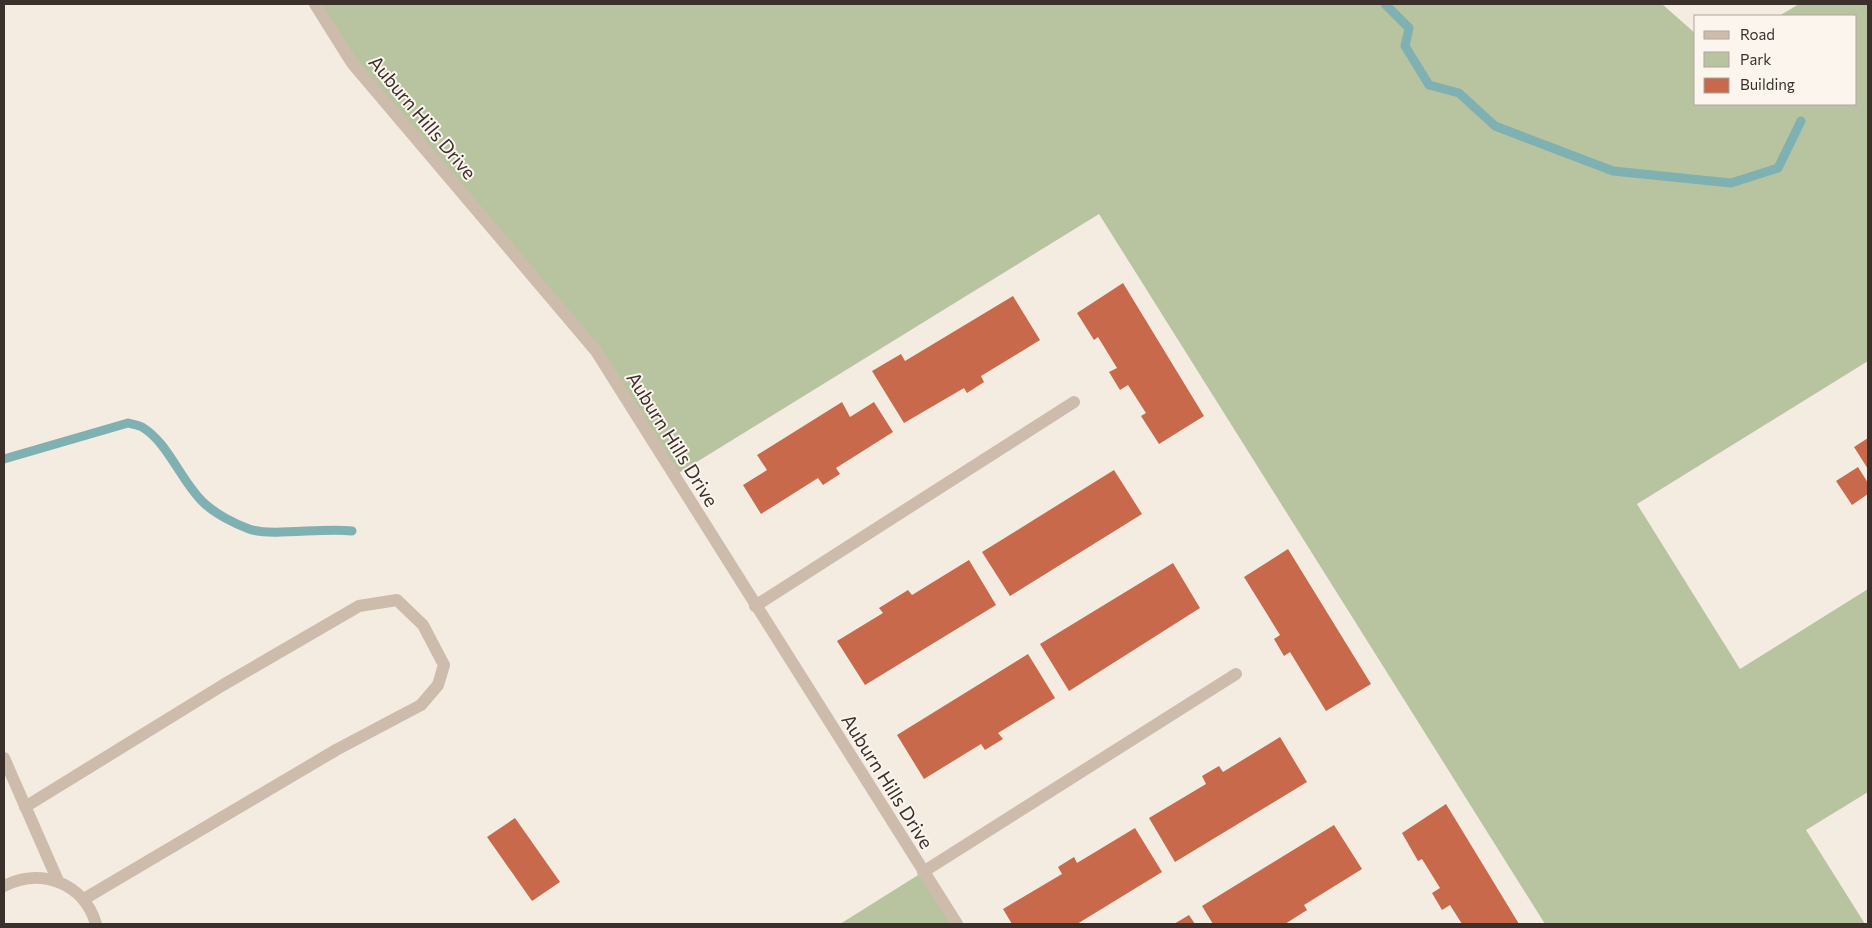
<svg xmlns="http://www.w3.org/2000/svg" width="1872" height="928" font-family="Commissioner,sans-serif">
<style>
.green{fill:#b8c4a0}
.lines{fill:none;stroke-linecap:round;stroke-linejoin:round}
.stream{stroke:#7fb0b2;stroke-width:9}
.building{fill:#c8694b}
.lane{stroke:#cdbbac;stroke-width:12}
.street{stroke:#cdbbac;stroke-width:12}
.labels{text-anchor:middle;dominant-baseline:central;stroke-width:4;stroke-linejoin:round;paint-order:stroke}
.street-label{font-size:19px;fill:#3b302b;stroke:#fbf5ee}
</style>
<rect width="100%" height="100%" fill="#f4ebe1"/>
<!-- green -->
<path class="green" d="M315 4H1662L1696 34V104H1856V16H1779L1799 4H1868V361L1637 504 1740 669 1868 589V792L1806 830 1865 924H1545L1099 214 674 476 596 351 352 63Z
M923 872 957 924H840Z"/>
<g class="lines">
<!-- stream -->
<path class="stream" d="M1385 4 1409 28 1405 46 1429 85 1459 93 1495 126 1613 171 1731 183 1778 168 1801 121
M4 459 128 423C132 424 139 425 142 427 169 443 182 484 205 504 216 514 235 524 249 529 273 537 323 527 352 531"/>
</g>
<!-- building -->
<path class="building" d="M1123 283 1204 416 1159 444 1141 416 1146 413 1128 385 1120 390 1109 372 1117 368 1098 337 1094 340 1077 313Z
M1013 296 1040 340 981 376 984 382 967 393 964 388 904 423 872 371 901 354 905 361Z
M842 402 850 417 874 402 893 432 836 468 840 474 823 485 818 478 761 514 743 485 767 470 757 455Z
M1868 438V469L1854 447Z
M1858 467 1868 483V494L1852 505 1836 481Z
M1114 470 1142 514 1010 596 982 552Z
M1288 549 1371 684 1326 711 1290 652 1284 656 1274 639 1280 635 1244 577Z
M969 560 996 605 865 685 837 641 883 613 879 608 908 590 912 595Z
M1173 563 1200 608 1069 691 1040 644Z
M1028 654 1055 698 998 733 1003 739 985 750 981 744 924 779 897 735Z
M1280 737 1307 782 1175 862 1149 818 1206 784 1202 776 1219 766 1223 772Z
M1446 804 1519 924H1462L1450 905 1442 910 1432 893 1440 888 1422 859 1418 861 1402 833Z
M515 818 560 882 532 901 487 837Z
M1334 825 1362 869 1304 905 1307 910 1285 924H1213L1202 906Z
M1135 828 1162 872 1077 924H1012L1003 909 1062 874 1058 867 1074 857 1077 863Z
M1189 915 1195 924H1174Z"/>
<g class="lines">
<!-- lane -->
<path class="lane" d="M755 606 1074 402
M4 758 58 881
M25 807 223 685 359 606 397 600 423 625 444 665 438 685 421 705 336 750 84 899
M923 872 1236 674
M4 886C41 867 84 883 96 924"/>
<!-- street -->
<path class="street" d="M315 4 352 63 596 351 957 924"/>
</g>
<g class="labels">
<!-- street labels -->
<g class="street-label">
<text transform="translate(423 117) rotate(50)">Auburn Hills Drive</text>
<text transform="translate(673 439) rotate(58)">Auburn Hills Drive</text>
<text transform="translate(888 781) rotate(58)">Auburn Hills Drive</text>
</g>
</g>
<!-- border -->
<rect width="1872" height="928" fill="none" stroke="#3b302b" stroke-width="10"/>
<!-- legend -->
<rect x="1694" y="15" width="162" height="90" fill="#fbf5ee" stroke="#aea6a0"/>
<rect x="1704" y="31" width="25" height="8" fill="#cdbbac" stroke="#aea6a0"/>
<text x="1740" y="40" font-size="15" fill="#3b302b">Road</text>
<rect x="1704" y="52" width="25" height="15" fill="#b8c4a0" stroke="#aea6a0"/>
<text x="1740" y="65" font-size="15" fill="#3b302b">Park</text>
<rect x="1704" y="78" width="25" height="15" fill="#c8694b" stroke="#aea6a0"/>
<text x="1740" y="90" font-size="15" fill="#3b302b">Building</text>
</svg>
